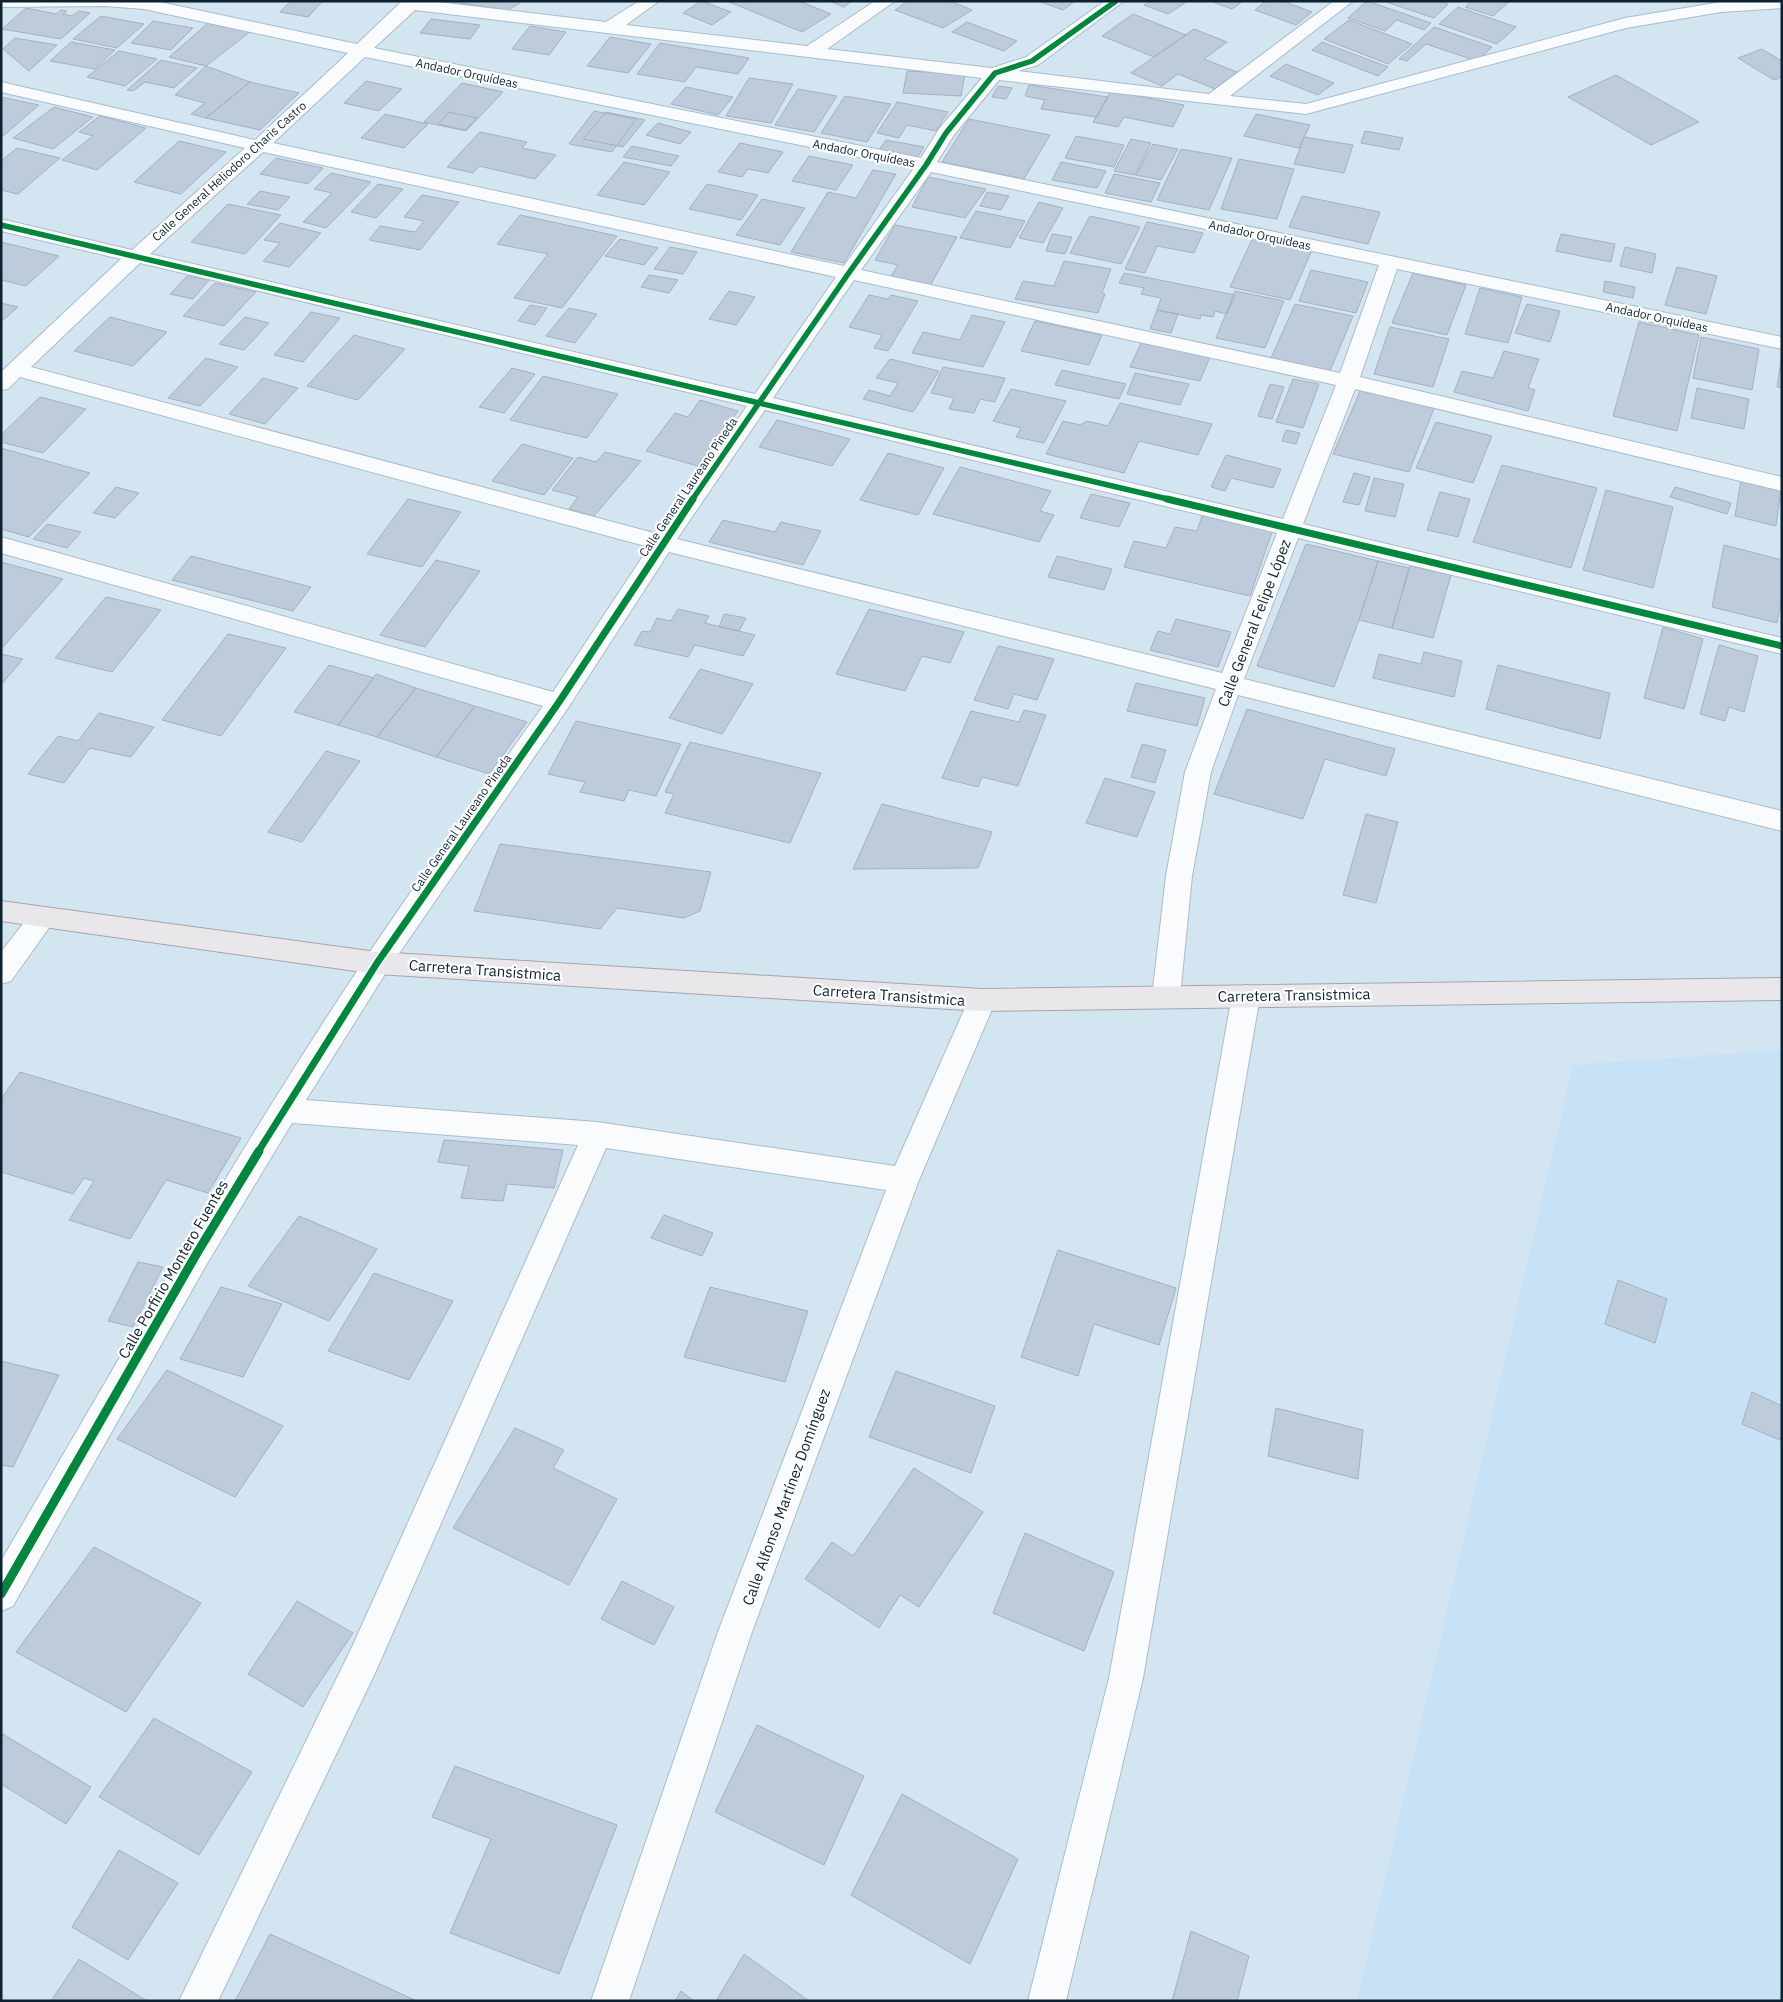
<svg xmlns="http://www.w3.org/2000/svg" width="1783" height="2002" font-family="'IBM Plex Sans',sans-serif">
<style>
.built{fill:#c7e2f7}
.building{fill:#bdcbdb;stroke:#a4b1c0}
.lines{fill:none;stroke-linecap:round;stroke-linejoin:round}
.street-casing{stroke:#aabcc9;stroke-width:2}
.primary-casing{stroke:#a5a4ad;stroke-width:2}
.street{fill:#f9fbfd;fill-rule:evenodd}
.primary{fill:#eae7ea;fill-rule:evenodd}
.cycleway-far2-casing{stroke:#fff;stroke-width:8}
.cycleway-far1-casing{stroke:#fff;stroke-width:10}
.cycleway-casing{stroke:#fff;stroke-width:12}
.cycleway-far2{stroke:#00873e;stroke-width:5.5}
.cycleway-far1{stroke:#00873e;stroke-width:7}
.cycleway{stroke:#00873e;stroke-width:9}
.labels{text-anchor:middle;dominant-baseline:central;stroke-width:4.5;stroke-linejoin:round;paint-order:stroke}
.far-street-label{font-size:12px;fill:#0d2231;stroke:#fff}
.street-label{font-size:15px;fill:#0d2231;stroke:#fff}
</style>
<rect width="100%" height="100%" fill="#d4e5f2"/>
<!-- built -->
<path class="built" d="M1782 1050V2001H1357L1573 1065Z"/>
<!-- building -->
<path class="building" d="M291 1H323L308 17 280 12Z
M446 1H523L508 10Z
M701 1H702L731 12 712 25 683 13Z
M727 1H799L831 14 802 32Z
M829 1H852L844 7Z
M908 1H950L972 10 943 28 895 10Z
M1038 1H1075L1063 10Z
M1150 1H1183L1186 2 1168 14 1144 5Z
M1210 1H1243L1232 9Z
M1266 1H1283L1312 12 1296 25 1255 10Z
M1367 1 1431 23 1424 30 1397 20 1385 31 1348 18Z
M1383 1H1441L1448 4 1434 18Z
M1471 1H1510L1493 16 1465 7Z
M1458 7 1516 27 1497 44 1439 24Z
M26 8 56 14 61 10 67 11 63 14 72 16 79 11 90 13 61 39 2 29Z
M1133 14 1186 35 1154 57 1102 36Z
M101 16 144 24 117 48 73 39Z
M431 19 480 25 470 39 420 33Z
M1349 20 1412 44 1388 64 1324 39Z
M153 21 193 28 171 50 131 43Z
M967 22 1017 41 1004 51 952 32Z
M208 23 250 32 206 66 169 57Z
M530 26 566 32 549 55 512 49Z
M1434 27 1492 47 1477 61 1426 44 1407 61 1399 59Z
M1194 29 1227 42 1204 59 1237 72 1215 89 1178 74 1162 86 1131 73Z
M610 37 651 44 628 73 587 66Z
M15 38 57 45 29 71 3 49Z
M71 42 115 50 95 69 50 61Z
M1322 42 1388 67 1378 76 1312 50Z
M660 43 749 58 738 74 696 67 685 82 637 74Z
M1762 49 1782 61V77L1774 80 1738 58Z
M119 51 157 59 125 86 87 77Z
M161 60 197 68 174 88 145 82 133 91 127 90Z
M1286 64 1334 83 1318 95 1270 76Z
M206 66 250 82 206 118 191 114 205 103 175 95Z
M907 71 965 74 961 96 903 93Z
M1616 75 1699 122 1651 145 1568 97Z
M749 78 793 84 771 123 726 116Z
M366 81 402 89 379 111 344 103Z
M250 82 299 93 260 130 206 118Z
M462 83 503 92 466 131 424 122Z
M1029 85 1108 97 1097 117 1041 109 1045 100 1025 96Z
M998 86 1012 88 1006 99 992 97Z
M686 87 733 97 718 115 671 104Z
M798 89 837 96 814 132 775 125Z
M1111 91 1184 105 1173 127 1124 117 1118 127 1093 122Z
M845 96 891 104 867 142 821 133Z
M1 97 39 105 2 137H1Z
M897 102 948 112 936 131 907 125 899 138 877 133Z
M54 107 93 117 53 149 13 138Z
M594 111 636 119 612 152 569 144Z
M449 112 477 118 465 130 438 124Z
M606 112 645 120 623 147 583 139Z
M385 114 428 124 404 148 361 138Z
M1256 114 1310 125 1299 148 1244 136Z
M100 116 146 128 97 170 62 160 93 136 79 132Z
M969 119 1050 135 1024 179 942 162Z
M658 123 691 132 680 144 646 135Z
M1365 131 1403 138 1399 150 1361 143Z
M480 132 527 142 522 148 556 155 535 179 479 166 473 173 447 167Z
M1076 136 1124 145 1114 167 1065 158Z
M1304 137 1353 145 1344 173 1294 164Z
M1131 139 1151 143 1135 175 1114 171Z
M886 140 924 147 917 158 878 151Z
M179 141 226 152 181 194 134 182Z
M740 143 783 152 768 173 748 169 742 177 718 172Z
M1153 144 1178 149 1161 180 1136 175Z
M632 146 679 156 671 166 623 157Z
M17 148 60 158 18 194 1 190V161Z
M1181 149 1232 158 1209 210 1157 200Z
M809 156 853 165 836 190 792 181Z
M276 158 323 168 308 184 260 174Z
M1239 159 1294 169 1277 219 1221 209Z
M624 162 670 172 644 205 597 195Z
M1061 162 1106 171 1097 188 1052 180Z
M873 170 896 174 844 263 791 252 828 192 856 198Z
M331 173 371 182 326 228 303 222 332 193 314 189Z
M1114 174 1160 183 1151 202 1105 193Z
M928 177 986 189 965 218 912 207Z
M378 184 403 189 376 218 351 212Z
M707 184 758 195 741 220 689 209Z
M260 191 290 197 278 210 247 204Z
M987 192 1009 196 1001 210 980 206Z
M422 195 459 202 420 250 369 240 380 226 415 232 424 221 404 217Z
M1302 196 1380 212 1368 244 1289 227Z
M762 199 805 208 780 245 736 235Z
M1039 202 1063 208 1043 243 1019 238Z
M228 204 281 215 245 254 191 242Z
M976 211 1025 221 1010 248 960 238Z
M520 215 617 236 562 308 514 298 548 254 497 244Z
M1090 216 1140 227 1121 264 1070 253Z
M1147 222 1203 233 1194 253 1157 246 1145 273 1125 269Z
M280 223 321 233 289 267 263 261 280 243 264 240Z
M895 225 957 237 930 286 890 278 898 265 875 260Z
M1052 234 1072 237 1065 254 1046 251Z
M1561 234 1615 244 1611 262 1556 251Z
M1254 235 1313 248 1290 300 1230 287Z
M620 239 658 248 644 265 605 256Z
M1 242 59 256 26 286 1 280Z
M670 247 697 252 683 274 654 269Z
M1625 247 1656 254 1652 273 1620 266Z
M1064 261 1111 269 1102 293 1105 294 1098 313 1015 299 1023 281 1054 286Z
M1677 267 1717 276 1706 314 1665 305Z
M1311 270 1368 282 1356 313 1299 301Z
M1124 273 1235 295 1227 314 1215 311 1213 317 1201 315 1200 319 1157 310 1161 298 1141 294 1144 288 1119 283Z
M1413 273 1466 285 1447 335 1392 323Z
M649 275 678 280 669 293 641 287Z
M187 276 209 280 193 299 170 294Z
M1605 281 1635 287 1633 298 1603 292Z
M215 283 256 292 224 326 183 316Z
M1480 288 1522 297 1508 343 1465 334Z
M729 291 755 297 736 325 709 319Z
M1235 291 1284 301 1265 348 1216 338Z
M869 295 888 299 891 295 918 301 888 351 874 348 882 335 849 327Z
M1 303 18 307 1 322Z
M1295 304 1353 316 1330 371 1271 358Z
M1527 304 1560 311 1550 342 1515 333Z
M530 305 547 308 535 325 518 321Z
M569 308 597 314 575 343 546 336Z
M1157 310 1178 314 1171 333 1150 329Z
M311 312 340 318 303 362 274 355Z
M972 315 1005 322 983 367 912 353 923 332 960 340Z
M110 317 167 332 133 366 74 351Z
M245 317 269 323 244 350 219 344Z
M1035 321 1102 335 1089 365 1021 351Z
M1639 322 1699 335 1677 431 1613 416Z
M1390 327 1449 339 1433 387 1374 374Z
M354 335 405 349 358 400 307 386Z
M1701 337 1759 349 1752 390 1693 378Z
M1141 343 1210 357 1200 381 1130 367Z
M1504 351 1539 359 1528 388 1535 390 1528 411 1454 392 1462 371 1493 378Z
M1782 354V388L1777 387Z
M206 358 238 367 200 406 168 398Z
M890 359 939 371 913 412 863 399 869 390 890 396 898 383 876 378Z
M943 367 1005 378 995 402 980 399 974 413 949 409 954 398 931 393Z
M512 368 535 374 504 413 479 407Z
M1062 370 1126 384 1119 399 1055 385Z
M1135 373 1189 384 1180 405 1127 394Z
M543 376 618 394 587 438 510 420Z
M263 378 298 388 265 424 229 414Z
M1293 379 1319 384 1303 428 1276 422Z
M1270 384 1284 387 1272 419 1258 416Z
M1697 388 1749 399 1744 429 1691 418Z
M1011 389 1066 401 1044 443 1016 437 1021 428 993 421Z
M1361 389 1435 406 1409 472 1333 454Z
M40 397 86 409 43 453 1 442V435Z
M700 400 738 411 697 466 646 451 675 413 688 417Z
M1120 403 1212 424 1198 455 1139 441 1124 473 1046 454 1063 421 1080 425 1087 421 1108 426Z
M777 420 850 439 832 466 759 447Z
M1436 422 1492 436 1473 483 1416 468Z
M1286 430 1300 433 1296 444 1282 441Z
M522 444 573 458 544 495 492 481Z
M1 448 90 473 29 537 1 529Z
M605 452 641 461 594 516 569 509 578 497 552 490 578 457 596 462Z
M888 453 944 468 918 515 860 500Z
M1226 455 1281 469 1273 488 1231 478 1225 491 1211 487Z
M1502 465 1597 488 1571 568 1473 542Z
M960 467 1051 491 1040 511 1054 515 1039 542 933 514Z
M1354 473 1370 477 1359 505 1343 502Z
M1374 478 1404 484 1395 517 1365 511Z
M1741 480 1781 489 1776 526 1735 516Z
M116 487 139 493 115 518 93 513Z
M1675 487 1731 503 1727 514 1670 497Z
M1606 490 1673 507 1653 588 1583 570Z
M1440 492 1470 499 1458 537 1427 530Z
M1091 494 1130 503 1119 527 1080 518Z
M408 499 461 512 422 567 367 554Z
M1203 513 1273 529 1250 596 1124 567 1134 541 1166 548 1175 527 1197 531Z
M723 520 775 532 781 522 821 531 803 565 709 542Z
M47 524 81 532 67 548 33 539Z
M1306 544 1378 561 1359 620 1334 687 1257 666Z
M1724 545 1782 560V597L1777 623 1712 607Z
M191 556 311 587 293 611 172 580Z
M1057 556 1112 569 1104 590 1048 577Z
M436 560 480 571 425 647 380 635Z
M1378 561 1409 568 1392 628 1359 620Z
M1 562 63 579 3 647 1 646Z
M1410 566 1451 575 1433 638 1392 628Z
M106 597 161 610 112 672 55 658Z
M678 609 709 616 705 623 755 635 743 656 695 645 688 657 634 645 642 631 650 632 657 618 671 621Z
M869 609 964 632 950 663 922 656 905 691 836 674Z
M724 614 746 618 739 631 719 627Z
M1176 619 1231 632 1218 667 1150 650 1158 631 1170 634Z
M1663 627 1703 639 1684 709 1644 698Z
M228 634 286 648 221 736 162 720Z
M1719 645 1758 656 1744 712 1729 707 1725 721 1700 714Z
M998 646 1054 659 1037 700 1014 694 1008 709 974 700Z
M1424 652 1462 661 1454 697 1373 678 1379 654 1421 664Z
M1 654 23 659 1 685Z
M329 665 374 678 338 725 294 712Z
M1498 665 1610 693 1600 739 1486 709Z
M700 669 753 684 722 734 669 718Z
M376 674 416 688 377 737 338 725Z
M1136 683 1205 698 1197 726 1127 711Z
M416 688 475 706 436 757 377 737Z
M475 706 527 722 489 774 436 757Z
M1247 709 1395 749 1386 776 1325 759 1303 819 1214 794Z
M1024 710 1046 715 1018 786 982 777 978 787 942 778 971 711 1019 722Z
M99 713 154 727 131 757 90 748 64 783 28 774 58 736 78 741Z
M576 721 681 744 656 796 629 790 624 801 580 792 585 782 548 774Z
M690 742 821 773 790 843 665 813 674 794 665 792Z
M1142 744 1166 750 1155 783 1131 777Z
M326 751 360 761 302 842 268 832Z
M1105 778 1155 792 1137 837 1086 823Z
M882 804 992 832 978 868 853 869Z
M1366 814 1398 822 1376 903 1343 895Z
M500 844 711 872 700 911 684 918 617 908 600 929 474 911Z
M20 1072 241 1138 208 1193 166 1180 130 1239 69 1220 94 1181 84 1178 73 1194 1 1172V1099Z
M444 1140 563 1150 554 1188 507 1184 503 1201 461 1198 469 1166 438 1162Z
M664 1215 713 1233 702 1256 651 1238Z
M299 1216 377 1249 329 1321 248 1286Z
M1058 1250 1176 1288 1159 1345 1094 1324 1078 1376 1021 1357Z
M138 1262 163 1267 133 1327 108 1321Z
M374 1273 453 1301 409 1380 328 1351Z
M1618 1280 1667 1299 1655 1343 1605 1324Z
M221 1287 282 1304 243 1377 180 1359Z
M710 1287 808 1311 785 1382 684 1357Z
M1 1361 59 1375 13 1467 1 1465Z
M167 1370 283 1426 235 1497 117 1439Z
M896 1371 995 1406 971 1473 869 1437Z
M1752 1392 1782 1406V1434L1780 1440 1742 1424Z
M1276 1408 1363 1430 1358 1479 1268 1456Z
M515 1428 564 1450 553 1468 617 1499 569 1585 453 1528Z
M914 1468 983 1512 919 1607 900 1595 879 1628 805 1579 832 1542 853 1556Z
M1025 1533 1114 1572 1084 1651 993 1613Z
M94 1547 201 1603 126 1712 16 1652Z
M622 1581 674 1607 654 1645 601 1619Z
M297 1601 353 1633 303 1707 248 1674Z
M154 1718 252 1772 199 1855 99 1797Z
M757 1725 864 1776 824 1865 715 1812Z
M1 1733 91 1787 66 1824 1 1784Z
M455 1766 617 1825 559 1974 450 1933 491 1839 432 1817Z
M902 1794 1018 1859 970 1964 851 1895Z
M119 1850 178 1883 128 1960 72 1927Z
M1191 1931 1249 1956 1237 2001H1172Z
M270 1934 417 2001H235Z
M744 1954 809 2001H716Z
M79 1959 147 2001H51Z
M681 1991 694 2001H675Z"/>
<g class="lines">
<defs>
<path id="street" d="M1 1H155L357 44 402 1H429L606 22 639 1H659L626 25 807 46 875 1H895L827 49 992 68 1026 57 1105 1H1124L1038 65 1018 71 1209 94 1334 1H1353L1230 96 1306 104 1625 18 1721 2 1782 1V8L1721 12 1626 28 1306 114 999 80 954 135 937 162 1782 337V349L1397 269 1360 377 1782 477V491L1355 389 1303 524 1782 638V654L1298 538 1244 679 1782 811V831L1238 695 1211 772 1192 876 1180 997 1176 1005 1166 1008 1156 1005 1152 997 1166 876 1185 772 1216 689 669 552 568 708 387 971 306 1100 597 1122 895 1166 972 992 982 989 992 992 996 1000 919 1180 752 1632 629 2001H591L718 1632 886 1190 606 1148 376 1671 218 2001H179L352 1647 578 1145 292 1123 208 1262 13 1606 1 1611V1561C120 1358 236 1152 367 956 424 871 484 789 543 706L1 553V537L553 692 649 547 20 377 8 389 1 390V372L121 259 1 231V219L132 250 245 148 1 92V82L255 140 348 53 144 9 105 6 1 7ZM415 10 982 78 939 129 921 158 374 48ZM365 57 914 168 844 266 273 143ZM263 152 836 277 755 394 150 254ZM931 172 1379 265 1340 373 861 270ZM140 263 747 406 658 534 31 367ZM854 280 1336 385 1283 519 773 398ZM765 410 1277 533 1222 673 677 539Z
M42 908 51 911 55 918 51 925 11 981 1 984V952L33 911Z
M1246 985 1256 988 1260 996 1143 1678 1066 2001H1028L1109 1678 1232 996 1236 988Z"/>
<path id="primary" d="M1 901 377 952 982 989 1782 978V1000L982 1011 377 974 1 921Z"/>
</defs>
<!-- street casing -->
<use href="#street" class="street-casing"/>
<!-- primary casing -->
<use href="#primary" class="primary-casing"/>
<!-- street -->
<use href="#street" class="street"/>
<!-- primary -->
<use href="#primary" class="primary"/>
<defs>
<path id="cycleway-far2" d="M1 225 1172 500
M692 500 848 274 926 165 946 133 995 73 1032 61 1116 1"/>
<path id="cycleway-far1" d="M1167 499 1782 646
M258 1152 377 963 559 702 693 499"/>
<path id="cycleway" d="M1 1594 197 1253 259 1151"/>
</defs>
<!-- cycleway-far2 casing -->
<use href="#cycleway-far2" class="cycleway-far2-casing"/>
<!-- cycleway-far1 casing -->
<use href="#cycleway-far1" class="cycleway-far1-casing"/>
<!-- cycleway casing -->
<use href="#cycleway" class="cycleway-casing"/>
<!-- cycleway-far2 -->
<use href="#cycleway-far2" class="cycleway-far2"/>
<!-- cycleway-far1 -->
<use href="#cycleway-far1" class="cycleway-far1"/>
<!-- cycleway -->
<use href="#cycleway" class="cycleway"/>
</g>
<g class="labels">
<!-- far-street labels -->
<g class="far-street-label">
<text transform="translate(467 73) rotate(12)">Andador Orquídeas</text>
<text transform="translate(864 153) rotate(11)">Andador Orquídeas</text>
<text transform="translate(229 171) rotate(-42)">Calle General Heliodoro Charis Castro</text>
<text transform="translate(1260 235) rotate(12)">Andador Orquídeas</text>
<text transform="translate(1657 317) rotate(12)">Andador Orquídeas</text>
<text transform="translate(688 487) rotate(-56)">Calle General Laureano Pineda</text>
<text transform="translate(461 823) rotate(-55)">Calle General Laureano Pineda</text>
</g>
<!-- street labels -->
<g class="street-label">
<text transform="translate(1254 623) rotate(-69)">Calle General Felipe López</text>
<text transform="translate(485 970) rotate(4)">Carretera Transistmica</text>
<text transform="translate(889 995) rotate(4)">Carretera Transistmica</text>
<text transform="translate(1294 995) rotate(-1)">Carretera Transistmica</text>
<text transform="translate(173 1269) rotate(-60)">Calle Porfirio Montero Fuentes</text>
<text transform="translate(786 1497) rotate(-70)">Calle Alfonso Martínez Domínguez</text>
</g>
</g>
<!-- border -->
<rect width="1783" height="2002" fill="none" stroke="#0d2231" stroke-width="5"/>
</svg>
